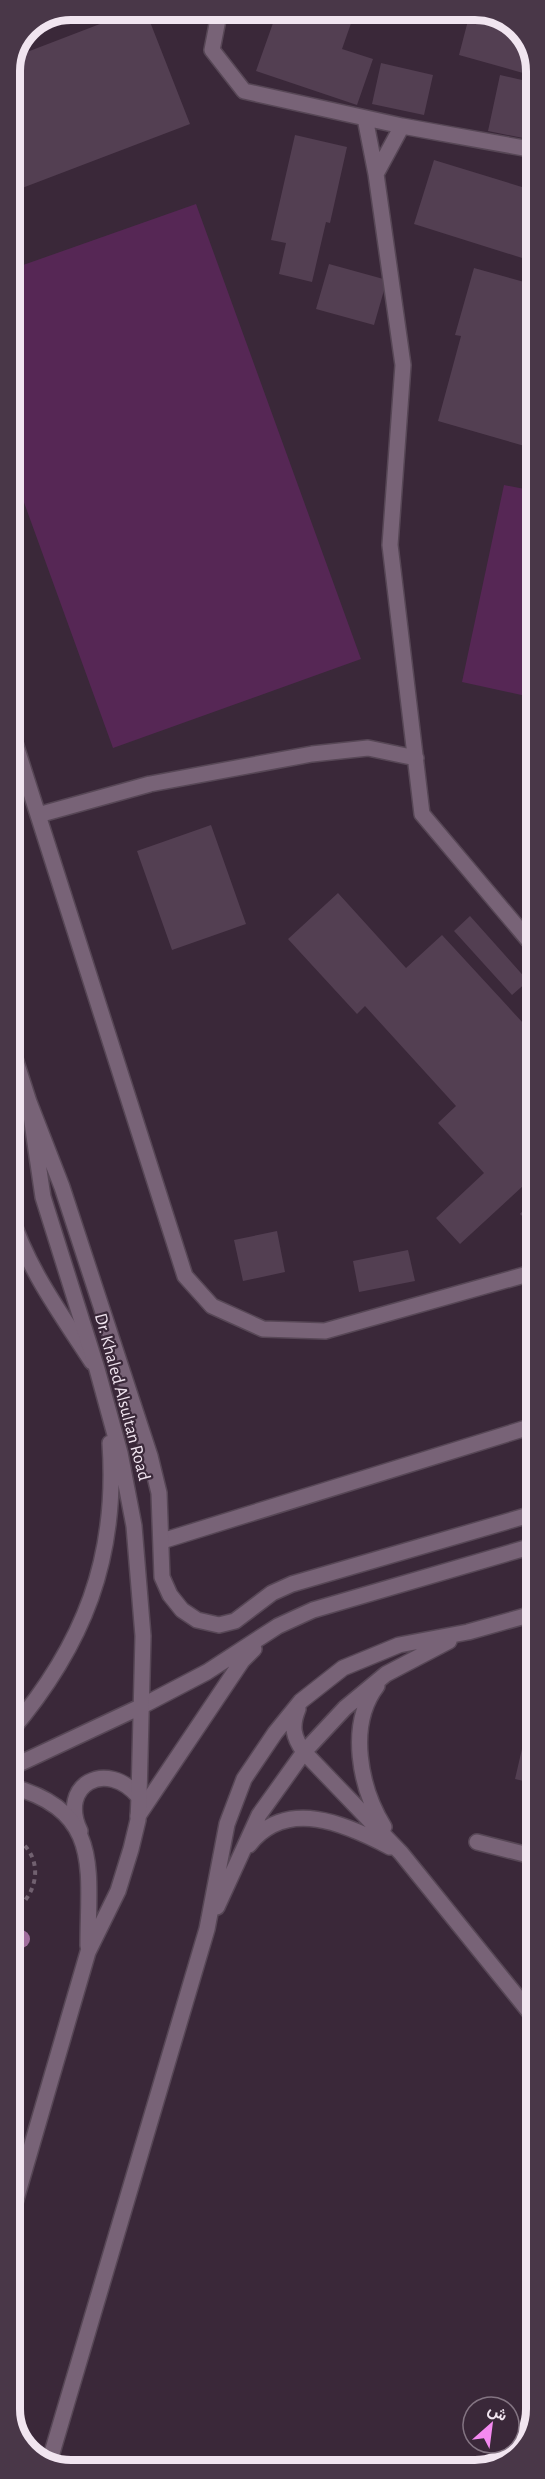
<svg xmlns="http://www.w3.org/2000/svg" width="545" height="2479" font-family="'Alegreya Sans',Vazirmatn,sans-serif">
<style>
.green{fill:#562755}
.building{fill:#533f52}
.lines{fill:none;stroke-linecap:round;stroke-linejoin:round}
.lane-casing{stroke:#574756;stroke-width:18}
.street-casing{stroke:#574756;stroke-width:18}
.path{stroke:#716170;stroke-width:4;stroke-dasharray:4.5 4.5;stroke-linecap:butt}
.lane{stroke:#786377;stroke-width:15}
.street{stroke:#786377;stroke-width:15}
.tree{fill:#9e6c9b}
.labels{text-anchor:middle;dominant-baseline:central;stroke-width:4.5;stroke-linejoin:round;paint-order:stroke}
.street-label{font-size:18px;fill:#f1e5f0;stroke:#3a2839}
.rim{fill:none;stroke:#f1e5f0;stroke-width:8}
</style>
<rect width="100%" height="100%" fill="#3a2839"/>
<!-- green -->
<path class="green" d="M196 204 361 659 113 748 9 461V270Z
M504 485 535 491V698L462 682Z"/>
<!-- building -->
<path class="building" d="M139 9H145L190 124 9 193V70L14 57Z
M278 9H356L342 49 373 59 357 105 256 71Z
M471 9H483L515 24 535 59V64L526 62 523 73 459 55Z
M381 63 433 75 424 115 372 104Z
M500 75 535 83 533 140 488 131Z
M295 135 347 147 330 223 326 222 312 282 279 274 286 243 271 240Z
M434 160 535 191V262L414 224Z
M329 264 387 280 374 325 316 309Z
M474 268 535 285V449L438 421 461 336 455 335Z
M211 825 246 924 172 950 137 851Z
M338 893 406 968 442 935 535 1036V1175L460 1244 436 1218 484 1173 438 1123 456 1106 365 1006 357 1014 288 939Z
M470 916 528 981 512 995 454 931Z
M535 1197V1228L520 1214Z
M277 1231 285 1272 243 1281 234 1240Z
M408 1250 415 1281 359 1292 353 1261Z
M535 1693H536V1784L515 1779Z"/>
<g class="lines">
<defs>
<path id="lane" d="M220 9 212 50 244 91 402 126 535 150
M365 118 376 174
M402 126 376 174 403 365 390 545 422 814 535 948
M9 724 185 1276 212 1306 263 1329 325 1331 535 1272
M38 815 150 784 312 754 368 748 416 758
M10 1213C27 1268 61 1314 92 1362
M162 1541 536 1425
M140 1707 207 1672 278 1626 313 1610 536 1545
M138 1816 242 1661 254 1649
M80 1831C58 1785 106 1758 139 1797
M477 1842 536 1857"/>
<path id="street" d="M9 1040 29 1102 62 1187 150 1456 159 1493 162 1577 170 1595 182 1610 197 1620 219 1625 235 1621 272 1593 292 1584 536 1513
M377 1686C347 1725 360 1788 384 1827
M298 1709C291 1726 293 1737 304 1752L401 1853 536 2020
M10 1732C84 1645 118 1558 110 1443
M10 1768 140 1707
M10 1786C103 1811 88 1869 88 1946
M249 1845C286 1797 346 1824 390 1847
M217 1907 259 1815 304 1752 345 1708 386 1674 449 1641
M10 2220 88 1952 118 1891 131 1849 138 1820 139 1797 143 1636 134 1526 120 1453 97 1369 43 1197 29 1102
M49 2463 207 1929 227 1824 244 1779 275 1733 301 1701 343 1668 399 1645 468 1632 536 1613"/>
</defs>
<!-- lane casing -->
<use href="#lane" class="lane-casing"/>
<!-- street casing -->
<use href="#street" class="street-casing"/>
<!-- path -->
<path class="path" d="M10 1836C46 1851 41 1896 10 1913"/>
<!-- lane -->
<use href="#lane" class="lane"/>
<!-- street -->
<use href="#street" class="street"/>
</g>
<!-- trees -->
<circle class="tree" cx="21" cy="1939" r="9"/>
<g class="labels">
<!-- street labels -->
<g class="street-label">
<text transform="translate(122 1397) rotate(75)">Dr. Khaled Alsultan Road</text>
</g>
</g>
<!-- crop -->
<path d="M0 0H545V2479H0ZM71 20H475A51 51 0 0 1 526 71V2409A51 51 0 0 1 475 2460H71A51 51 0 0 1 20 2409V71A51 51 0 0 1 71 20Z" fill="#493748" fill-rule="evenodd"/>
<path class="rim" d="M71 20H475A51 51 0 0 1 526 71V2409A51 51 0 0 1 475 2460H71A51 51 0 0 1 20 2409V71A51 51 0 0 1 71 20Z"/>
<!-- north arrow -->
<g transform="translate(491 2425) rotate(28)"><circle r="28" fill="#3a2839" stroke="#837482" stroke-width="1.5"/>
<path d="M0-4.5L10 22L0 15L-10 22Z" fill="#f489f0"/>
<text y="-9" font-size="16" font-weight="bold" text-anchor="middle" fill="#f1e5f0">ش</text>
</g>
</svg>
